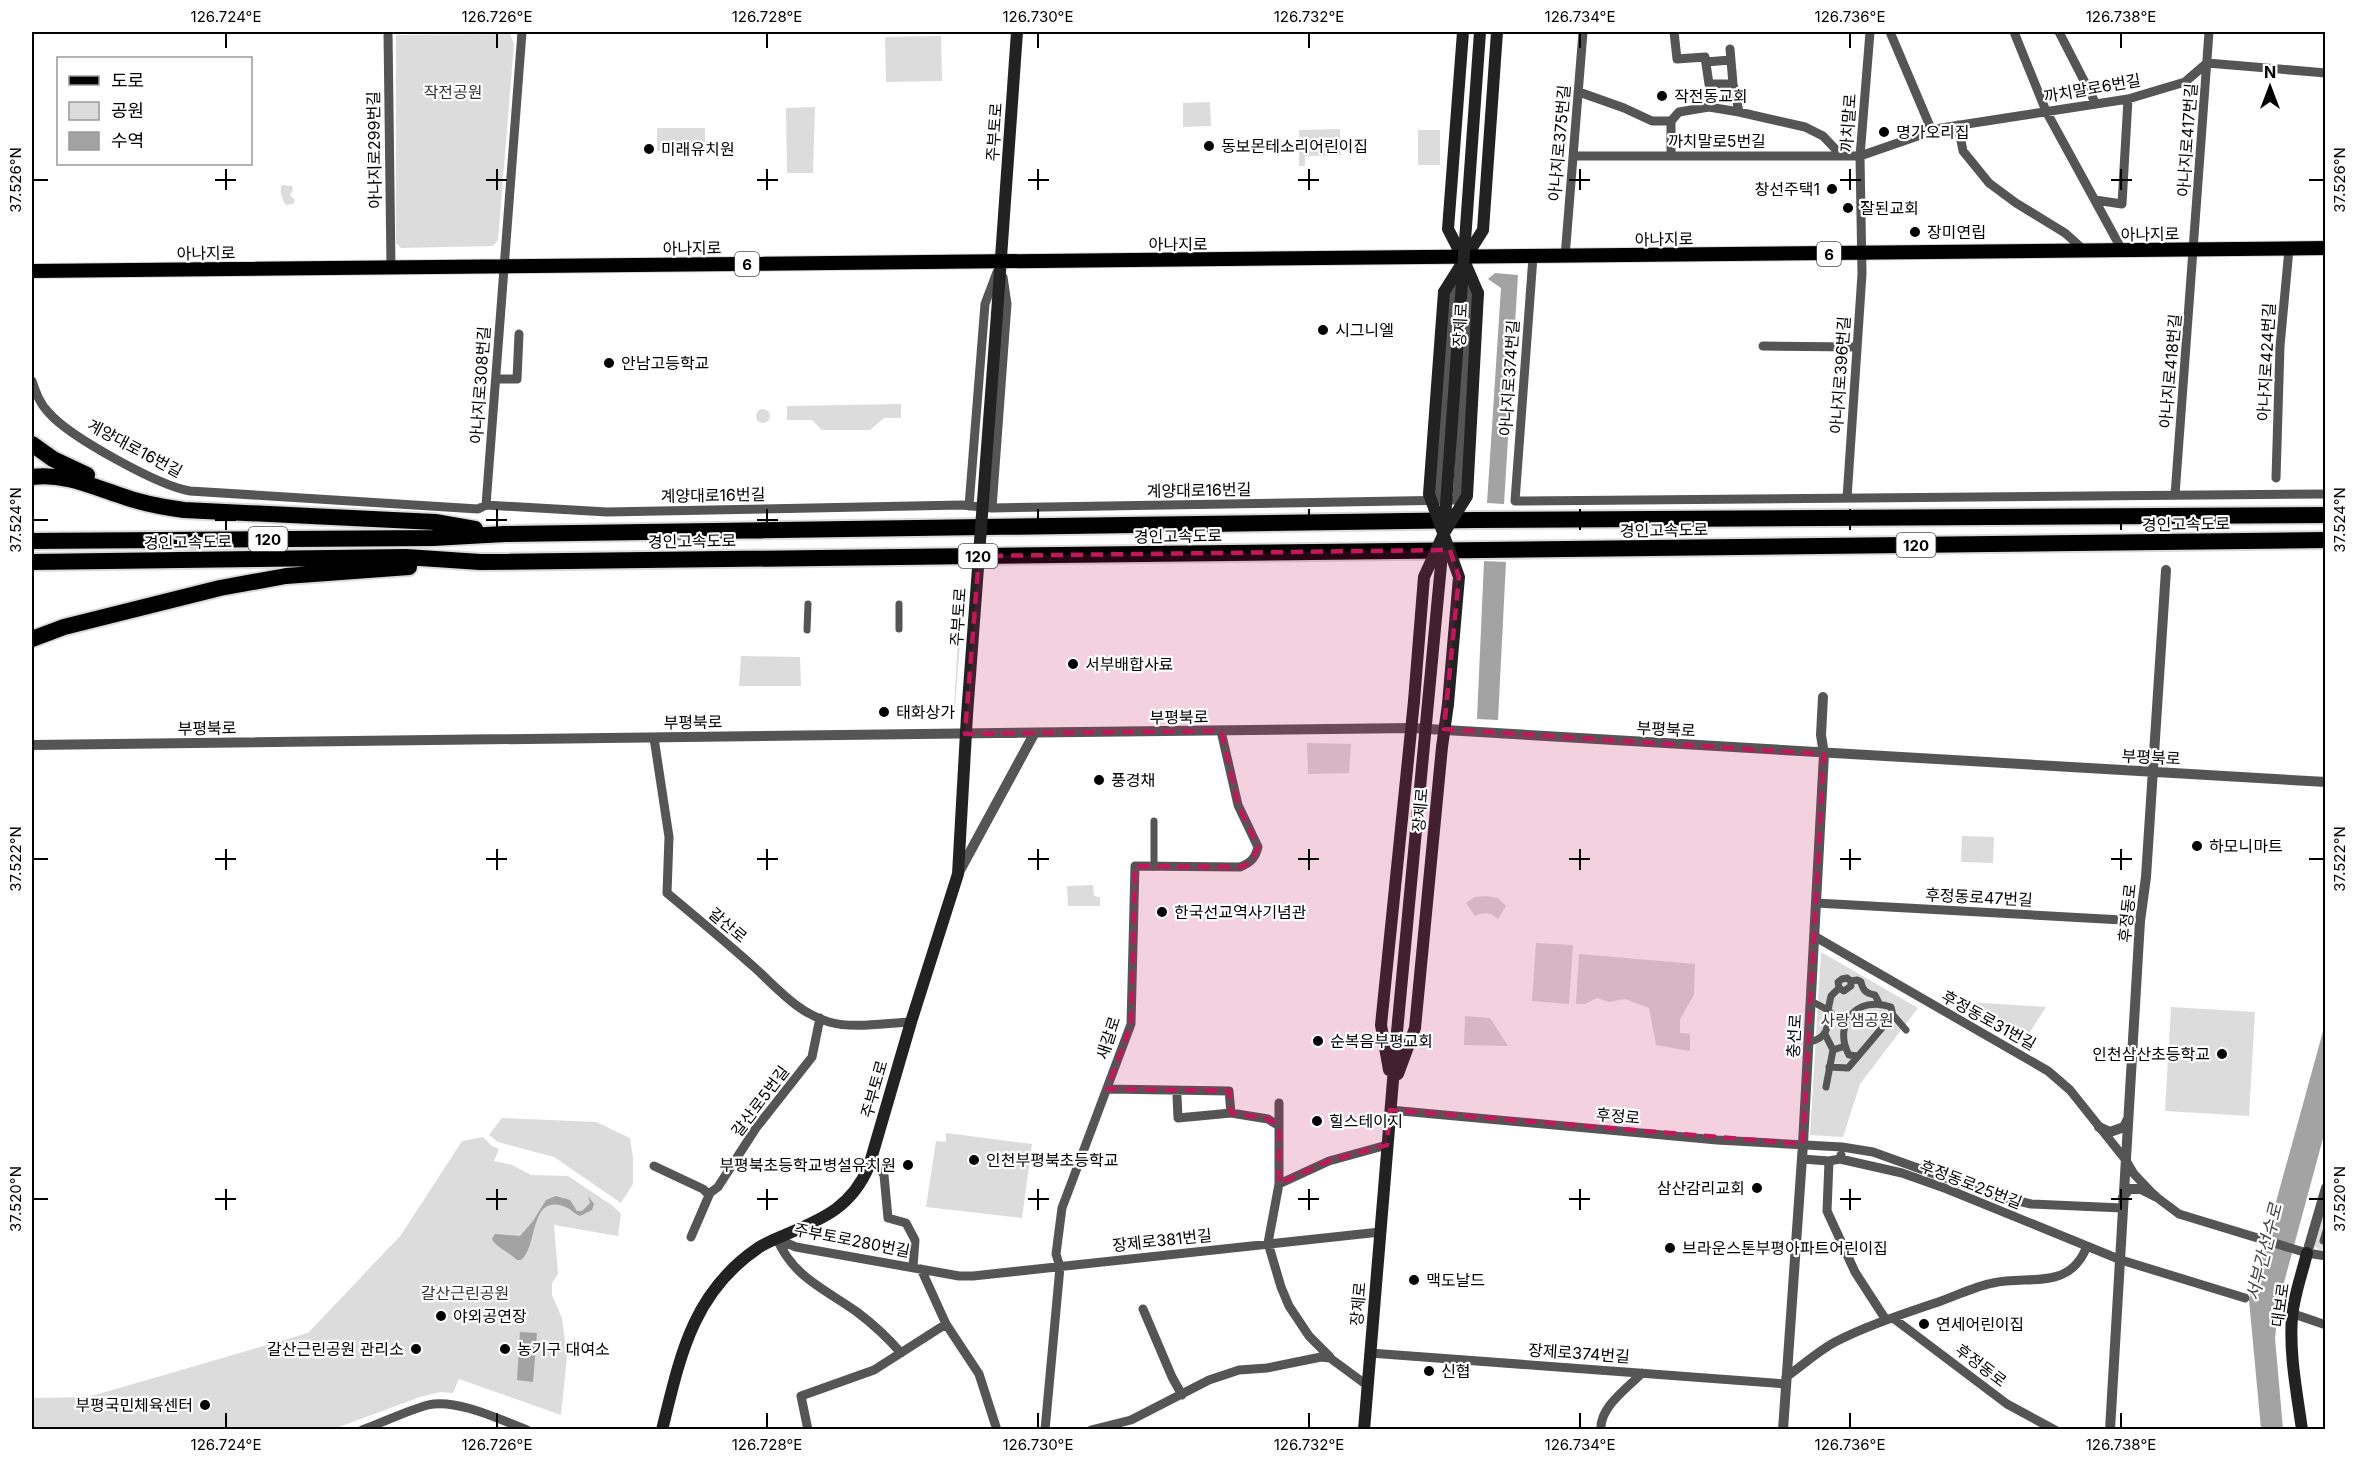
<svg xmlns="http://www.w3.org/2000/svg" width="2357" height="1461" font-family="Inter,'Noto Sans KR',sans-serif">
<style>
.green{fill:#dcdcdc}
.water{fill:#a3a3a3}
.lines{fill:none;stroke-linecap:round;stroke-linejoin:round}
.primary-casing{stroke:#dbdbdb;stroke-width:16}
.motorway-casing{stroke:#dbdbdb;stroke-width:20}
.pedestrian{stroke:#555;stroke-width:7}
.minor{stroke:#555;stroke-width:9}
.tertiary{stroke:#555;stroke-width:10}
.secondary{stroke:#222;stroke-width:12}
.primary{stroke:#000;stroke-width:14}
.motorway{stroke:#000;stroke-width:16}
.secondary-bridge{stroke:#222;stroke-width:12}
.marked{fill:#c2185b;fill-opacity:0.2;stroke:#c2185b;stroke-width:4.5;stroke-dasharray:12 8;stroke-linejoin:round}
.ticks{fill:none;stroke:#000;stroke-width:2}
.poi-dot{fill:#000;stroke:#fff;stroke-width:2}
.labels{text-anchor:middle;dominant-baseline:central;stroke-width:4.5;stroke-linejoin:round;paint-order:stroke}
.shield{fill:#fff;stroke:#4c4c4c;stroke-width:1.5}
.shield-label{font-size:15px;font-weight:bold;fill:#000}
.street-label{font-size:16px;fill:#000;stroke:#fff}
.park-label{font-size:16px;fill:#333;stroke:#fff}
.poi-label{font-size:16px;fill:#000;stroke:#fff;text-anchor:start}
.water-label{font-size:18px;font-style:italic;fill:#444;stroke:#fff}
.neatline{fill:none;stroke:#000;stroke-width:2}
.ticks-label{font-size:15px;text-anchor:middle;fill:#000}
</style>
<rect width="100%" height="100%" fill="#fff"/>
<!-- green -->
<path class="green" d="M510 34 514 44 498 240 493 246 401 248 396 243V35Z
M941 36 942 81 886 82 885 37Z
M1210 102 1211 126 1183 127V103Z
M815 107 813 173H787L786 108Z
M657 128H705V142H692V150L657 151Z
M1340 129 1341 155 1305 156V166H1299V130Z
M1418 130H1440V165H1418Z
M282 185 292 186 293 190 290 195 295 200 293 204 286 205C282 200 279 190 282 185Z
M901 404V418H884L870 430H822L812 420H787V406Z
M756 416a7 7 0 1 1 14 0a7 7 0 1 1-14 0Z
M960 605H963L955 707H954Z
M741 656 800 657 801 686H739Z
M1307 743 1351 744 1349 773 1308 774Z
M1962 836 1994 837 1993 863 1961 862Z
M1093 885 1094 896 1100 897V906H1068L1067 886Z
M1486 896 1498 898 1506 906 1498 919C1491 913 1484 911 1475 916L1466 903 1475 897Z
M1536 943 1573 945 1569 1004 1532 1001Z
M1821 952 1918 1008 1860 1084 1843 1137 1810 1135Z
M1579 954 1695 964 1694 995 1680 1019V1033L1690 1034V1051L1656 1045 1649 1008 1625 999 1609 1002 1597 998 1585 1004H1576Z
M1968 1002 2046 1007 2028 1035Z
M2171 1007 2255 1012 2249 1116 2165 1111Z
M1465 1016 1490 1018 1508 1046 1464 1045Z
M502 1118 596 1122 630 1138 633 1158V1184L621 1203 554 1157 498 1142 489 1135Z
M946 1133 1032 1144 1022 1218 926 1207 936 1141 946 1142Z
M483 1137 492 1146 499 1149 494 1161 512 1165 531 1175 568 1176 613 1206 621 1214 618 1236 554 1225 558 1274 552 1283V1295L562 1318 567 1357 561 1415 459 1379 453 1393 440 1392 420 1397 331 1430 32 1429V1398L88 1397 308 1333 401 1235 462 1141Z
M2325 1198V1249L2320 1250 2312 1244Z"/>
<!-- water -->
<path class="water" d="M1495 273 1518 275 1504 504 1487 503 1501 288 1488 279Z
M1484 561 1506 562 1498 720 1477 719Z
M2325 1024V1131L2279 1301 2275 1338 2283 1429H2261L2249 1300Z
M556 1196 570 1200 577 1211H582L590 1203 588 1196 594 1204 592 1210 580 1216C573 1213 570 1208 563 1206 529 1195 538 1247 521 1260H517C510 1253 496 1247 492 1239L495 1234 520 1236 533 1221 546 1200Z
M520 1332 537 1333 533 1382 517 1380Z"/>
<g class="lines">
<defs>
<path id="primary" d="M32 271 2326 248"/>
<path id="motorway" d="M32 444 53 459 87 475
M32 477C63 473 89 485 119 495 140 503 161 507 184 510L435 522 475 529
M32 541 433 538 505 534 1475 520 2326 515
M32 562 406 557 480 562 2326 540
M32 639 64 627 220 588 286 576 409 567"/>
</defs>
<!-- primary casing -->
<use href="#primary" class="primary-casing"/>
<!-- motorway casing -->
<use href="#motorway" class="motorway-casing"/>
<!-- pedestrian -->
<path class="pedestrian" d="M899 604V629
M807 630 808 604
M1154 821V867
M1839 988 1844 991 1851 986V981
M1846 1022 1837 1019 1828 1010 1831 996 1839 988 1838 982 1842 979 1847 978 1851 981 1857 980 1861 982C1863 991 1866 993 1875 995L1879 1003
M1825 1034 1833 1050 1845 1046
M1809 1042C1827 1039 1829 1027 1828 1010L1811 1001
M1858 1056 1849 1055C1832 1023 1858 995 1891 1007L1893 1015 1906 1030
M1829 1067 1848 1068 1893 1015
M1826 1087 1833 1050
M2323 1241 2326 1231"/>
<!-- minor -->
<path class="minor" d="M388 32 391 268
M1674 32 1677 59 1705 57 1709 84H1733
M1890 32 1932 131
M2014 32 2046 111 2122 250
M2059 32 2096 104
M1730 49 1733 84 1739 112
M1706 62 1730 60
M1579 92 1624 108 1652 121H1671L1679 112 1709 107 1739 112 1805 127 1823 136 1842 156
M1958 125 1963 151 1989 183 2016 203 2065 233 2085 251
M1573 156H1860L1941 128 2128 99 2185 82 2207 63 2326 73
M1671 156V121
M2095 200 2122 204 2128 99
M1533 257 1515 501 2326 494
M1565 257 1583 32
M1763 346 1857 347
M496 379H517L519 334
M32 381C36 393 40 404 49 413 70 437 159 486 190 491L478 509 486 505 607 512 962 505 992 508 1457 500 1469 292 1466 274
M2276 478 2280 346 2289 249
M2175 495 2209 32
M1847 498 1862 274 1860 156 1870 32
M1437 500 1454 291 1459 273
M486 505 522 32
M969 506 985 304 997 272
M992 508 1007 304 1003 277
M654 738 669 837 667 893C697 918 726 942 755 968 777 988 798 1013 829 1022 854 1029 885 1023 911 1022
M1816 903 2140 921
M1814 936 2048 1071 2070 1090 2125 1159 2134 1174 2155 1196 2179 1214 2307 1253 2326 1256
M1107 1089 1229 1091 1231 1113 1268 1119 1279 1126
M1177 1096 1178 1118 1231 1113
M1279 1103V1184L1268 1243 1281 1287 1289 1306 1309 1336 1330 1357
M1390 1110 1717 1140 1842 1147 1873 1152 1993 1195 2031 1204 2122 1208
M1841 1155 1840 1159 1829 1161 1827 1211 1855 1272 1886 1320
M872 1157 884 1175 888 1218 906 1223 915 1240 913 1267
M1802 1159 1829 1161
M1840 1159 1902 1173 1947 1189 2121 1260 2245 1298
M654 1166 703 1189 709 1195
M1279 1184 1329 1161 1387 1145
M691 1237 710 1193 718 1187 756 1128 812 1057 820 1018
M777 1239 796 1247 959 1276H973L1380 1232
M777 1239C794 1278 825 1289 857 1312 873 1324 888 1338 901 1353
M921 1269 946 1324 979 1374 997 1430
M1143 1309 1172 1377 1182 1395
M2288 1312 2326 1325
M1893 1318 2007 1404 2055 1430
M1370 1353 1786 1384
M1786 1377C1802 1366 1818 1351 1835 1342 1868 1325 1906 1313 1941 1301 1958 1295 1976 1286 1993 1283 2030 1275 2070 1291 2087 1246
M362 1430C384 1422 406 1411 428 1405 456 1398 501 1420 527 1430
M808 1430 801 1396 874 1370 946 1324
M1045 1430 1060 1267 1056 1254 1062 1208 1131 1024 1135 866 1240 867C1250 863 1255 859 1258 847L1238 805 1221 731
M1091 1430 1131 1420 1209 1380 1239 1370 1267 1368 1321 1357 1330 1358 1368 1386
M1601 1430C1599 1407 1628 1388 1642 1373"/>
<!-- tertiary -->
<path class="tertiary" d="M32 745 1411 728 2326 782
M958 874 1034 734
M2099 1127 2110 1132 2124 1127 2128 1119
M2123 1197 2129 1189H2141L2155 1196
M2307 1253 2326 1188
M1783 1430 1803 1144 1824 754 1821 735 1823 697
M2110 1430 2140 921 2146 877 2166 570"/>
<!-- secondary -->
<path class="secondary" d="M1463 32 1448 229 1463 258 1478 293
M1444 292 1483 230 1497 32
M997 314 1017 32
M1389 1070 1381 1025 1414 701
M1398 1074 1415 1028 1442 747 1448 704
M662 1430C680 1357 692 1293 758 1248 767 1242 778 1238 787 1234 825 1218 852 1206 869 1166L911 1022 958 874 967 715
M1364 1430 1397 1032
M2302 1430C2297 1393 2289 1354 2292 1317 2294 1295 2302 1274 2307 1253"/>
<!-- primary -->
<use href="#primary" class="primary"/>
<!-- motorway -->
<use href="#motorway" class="motorway"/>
<!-- secondary-bridge -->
<path class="secondary-bridge" d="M1444 292 1429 494 1459 577 1448 704
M1414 701 1424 577 1444 533 1467 496 1478 293
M967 715 997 314
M1397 1032 1444 533 1480 32"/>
</g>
<!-- marked area -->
<path class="marked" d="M1450 550 1459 577 1444 729 1824 754 1803 1144 1390 1110 1387 1145 1329 1161 1279 1184V1126L1268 1119 1231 1113 1229 1091 1107 1089 1131 1024 1135 866 1240 867 1250 863 1258 847 1238 805 1221 731 965 734 979 556Z"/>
<!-- ticks -->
<path class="ticks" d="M226 33V48M497 33V48M767 33V48M1038 33V48M1309 33V48M1580 33V48M1850 33V48M2121 33V48M226 169V190M497 169V190M767 169V190M1038 169V190M1309 169V190M1580 169V190M1850 169V190M2121 169V190M33 180H48M215 180H236M486 180H507M757 180H778M1028 180H1049M1298 180H1319M1569 180H1590M1840 180H1861M2111 180H2132M2309 180H2324M226 509V530M497 509V530M767 509V530M1038 509V530M1309 509V530M1580 509V530M1850 509V530M2121 509V530M33 520H48M215 520H236M486 520H507M757 520H778M1028 520H1049M1298 520H1319M1569 520H1590M1840 520H1861M2111 520H2132M2309 520H2324M226 849V870M497 849V870M767 849V870M1038 849V870M1309 849V870M1580 849V870M1850 849V870M2121 849V870M33 859H48M215 859H236M486 859H507M757 859H778M1028 859H1049M1298 859H1319M1569 859H1590M1840 859H1861M2111 859H2132M2309 859H2324M226 1189V1210M497 1189V1210M767 1189V1210M1038 1189V1210M1309 1189V1210M1580 1189V1210M1850 1189V1210M2121 1189V1210M33 1199H48M215 1199H236M486 1199H507M757 1199H778M1028 1199H1049M1298 1199H1319M1569 1199H1590M1840 1199H1861M2111 1199H2132M2309 1199H2324M226 1413V1428M497 1413V1428M767 1413V1428M1038 1413V1428M1309 1413V1428M1580 1413V1428M1850 1413V1428M2121 1413V1428"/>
<!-- markers -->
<g class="poi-dot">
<circle cx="1662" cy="96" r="6"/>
<circle cx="1884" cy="132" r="6"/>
<circle cx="1209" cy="146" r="6"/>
<circle cx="649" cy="149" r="6"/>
<circle cx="1832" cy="189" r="6"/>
<circle cx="1848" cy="208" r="6"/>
<circle cx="1915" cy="232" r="6"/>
<circle cx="1323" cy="330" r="6"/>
<circle cx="609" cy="363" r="6"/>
<circle cx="1073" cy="664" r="6"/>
<circle cx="884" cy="712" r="6"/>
<circle cx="1099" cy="780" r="6"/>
<circle cx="2197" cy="846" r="6"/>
<circle cx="1162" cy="912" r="6"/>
<circle cx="1318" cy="1041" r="6"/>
<circle cx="2222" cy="1054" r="6"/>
<circle cx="1317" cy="1121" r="6"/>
<circle cx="974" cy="1160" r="6"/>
<circle cx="908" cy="1165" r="6"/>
<circle cx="1757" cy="1188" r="6"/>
<circle cx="1670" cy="1248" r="6"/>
<circle cx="1414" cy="1280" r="6"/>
<circle cx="441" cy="1316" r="6"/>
<circle cx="1924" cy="1324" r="6"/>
<circle cx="416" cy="1349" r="6"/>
<circle cx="505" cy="1349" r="6"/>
<circle cx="1429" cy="1371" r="6"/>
<circle cx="205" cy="1405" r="6"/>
</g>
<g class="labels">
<!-- shield labels -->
<g class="shield">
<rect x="1817" y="242" width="24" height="24" rx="4.5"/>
<rect x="735" y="252" width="24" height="24" rx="4.5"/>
<rect x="248.5" y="527" width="39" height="24" rx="4.5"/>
<rect x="1896.5" y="533" width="39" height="24" rx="4.5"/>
<rect x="958.5" y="544" width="39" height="24" rx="4.5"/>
</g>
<g class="shield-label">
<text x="1829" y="254">6</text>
<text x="747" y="264">6</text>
<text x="268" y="539">120</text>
<text x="1916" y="545">120</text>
<text x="978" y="556">120</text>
</g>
<!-- street labels -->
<g class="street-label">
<text transform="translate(2092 88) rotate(-10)">까치말로6번길</text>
<text transform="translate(1848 123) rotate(-86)">까치말로</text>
<text transform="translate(994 132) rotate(-86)">주부토로</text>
<text transform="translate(2187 140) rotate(-86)">아나지로417번길</text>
<text x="1717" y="141">까치말로5번길</text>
<text transform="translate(1559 143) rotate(-85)">아나지로375번길</text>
<text transform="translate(374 150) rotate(-91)">아나지로299번길</text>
<text transform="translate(2150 234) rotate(-1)">아나지로</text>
<text transform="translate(1664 239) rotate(-1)">아나지로</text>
<text x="1178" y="244">아나지로</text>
<text transform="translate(692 248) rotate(-1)">아나지로</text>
<text transform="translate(206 253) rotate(-1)">아나지로</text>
<text transform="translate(1460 325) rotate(-87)">장제로</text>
<text transform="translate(2266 362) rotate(-87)">아나지로424번길</text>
<text transform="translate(2170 371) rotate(-85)">아나지로418번길</text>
<text transform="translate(1840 375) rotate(-86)">아나지로396번길</text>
<text transform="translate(1509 378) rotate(-86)">아나지로374번길</text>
<text transform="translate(480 385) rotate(-86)">아나지로308번길</text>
<text transform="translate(135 448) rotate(28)">계양대로16번길</text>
<text transform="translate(1199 490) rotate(-1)">계양대로16번길</text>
<text transform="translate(713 495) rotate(-1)">계양대로16번길</text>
<text transform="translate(2186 524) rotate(-1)">경인고속도로</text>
<text transform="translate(1664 530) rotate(-1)">경인고속도로</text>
<text transform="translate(1178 536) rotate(-1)">경인고속도로</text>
<text transform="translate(692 541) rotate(-1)">경인고속도로</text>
<text transform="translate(188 542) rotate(-1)">경인고속도로</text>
<text transform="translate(958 617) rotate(-86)">주부토로</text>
<text transform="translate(1179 717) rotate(-1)">부평북로</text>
<text transform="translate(693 722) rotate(-1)">부평북로</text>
<text transform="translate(207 728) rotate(-1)">부평북로</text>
<text transform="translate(1666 729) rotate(3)">부평북로</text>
<text transform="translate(2151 757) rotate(3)">부평북로</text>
<text transform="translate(1420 810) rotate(-85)">장제로</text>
<text transform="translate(1979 897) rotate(3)">후정동로47번길</text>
<text transform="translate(2127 913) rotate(-84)">후정동로</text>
<text transform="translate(728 925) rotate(40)">갈산로</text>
<text transform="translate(1989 1020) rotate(29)">후정동로31번길</text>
<text transform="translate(1794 1036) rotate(-87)">충선로</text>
<text transform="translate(1108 1038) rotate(-72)">새갈로</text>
<text transform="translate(874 1089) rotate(-74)">주부토로</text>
<text transform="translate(760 1101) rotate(-53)">갈산로5번길</text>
<text transform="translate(1618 1116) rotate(5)">후정로</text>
<text transform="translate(1971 1184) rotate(21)">후정동로25번길</text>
<text transform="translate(852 1240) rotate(11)">주부토로280번길</text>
<text transform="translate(1162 1240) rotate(-6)">장제로381번길</text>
<text transform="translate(1358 1304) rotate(-85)">장제로</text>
<text transform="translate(2280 1305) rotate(-82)">대보로</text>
<text transform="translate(1579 1353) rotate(4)">장제로374번길</text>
<text transform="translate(1981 1365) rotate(37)">후정동로</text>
</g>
<!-- park labels -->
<g class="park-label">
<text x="453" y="92">작전공원</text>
<text x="1857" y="1020">사랑샘공원</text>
<text x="465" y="1293">갈산근린공원</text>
</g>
<!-- poi labels -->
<g class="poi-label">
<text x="1674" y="96">작전동교회</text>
<text x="1896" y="132">명가오리집</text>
<text x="1221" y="146">동보몬테소리어린이집</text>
<text x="661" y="149">미래유치원</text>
<text x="1820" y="189" text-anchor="end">창선주택1</text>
<text x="1860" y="208">잘된교회</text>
<text x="1927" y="232">장미연립</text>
<text x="1335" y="330">시그니엘</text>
<text x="621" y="363">안남고등학교</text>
<text x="1085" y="664">서부배합사료</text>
<text x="896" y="712">태화상가</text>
<text x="1111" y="780">풍경채</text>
<text x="2209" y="846">하모니마트</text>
<text x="1174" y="912">한국선교역사기념관</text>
<text x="1330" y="1041">순복음부평교회</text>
<text x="2210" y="1054" text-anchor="end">인천삼산초등학교</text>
<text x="1329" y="1121">힐스테이지</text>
<text x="986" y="1160">인천부평북초등학교</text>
<text x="896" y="1165" text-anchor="end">부평북초등학교병설유치원</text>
<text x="1745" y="1188" text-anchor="end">삼산감리교회</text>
<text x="1682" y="1248">브라운스톤부평아파트어린이집</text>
<text x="1426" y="1280">맥도날드</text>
<text x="453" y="1316">야외공연장</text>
<text x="1936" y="1324">연세어린이집</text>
<text x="404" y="1349" text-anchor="end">갈산근린공원 관리소</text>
<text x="517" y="1349">농기구 대여소</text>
<text x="1441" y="1371">신협</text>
<text x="193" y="1405" text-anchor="end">부평국민체육센터</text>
</g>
<!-- water labels -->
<g class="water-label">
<text transform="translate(2264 1252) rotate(-76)">서부간선수로</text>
</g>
</g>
<!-- border -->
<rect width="2357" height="1461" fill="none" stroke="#ffffff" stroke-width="66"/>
<!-- legend -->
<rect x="57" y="57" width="195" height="108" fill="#ffffff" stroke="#999999" stroke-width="1.5"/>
<rect x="69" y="76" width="30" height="9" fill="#000000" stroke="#999999" stroke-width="1.5"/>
<text x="111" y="87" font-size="18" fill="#000000">도로</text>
<rect x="69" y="102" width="30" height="18" fill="#dcdcdc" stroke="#999999" stroke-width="1.5"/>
<text x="111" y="117" font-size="18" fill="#000000">공원</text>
<rect x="69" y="132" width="30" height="18" fill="#a3a3a3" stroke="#999999" stroke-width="1.5"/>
<text x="111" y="147" font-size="18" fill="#000000">수역</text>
<!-- north arrow -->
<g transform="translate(2270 87)" stroke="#ffffff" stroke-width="4.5" paint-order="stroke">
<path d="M0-4.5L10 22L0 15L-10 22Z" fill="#000000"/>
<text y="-9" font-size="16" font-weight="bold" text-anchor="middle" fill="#000000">N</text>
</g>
<rect x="33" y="33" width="2291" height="1395" class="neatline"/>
<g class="ticks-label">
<text x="226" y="22">126.724°E</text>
<text x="497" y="22">126.726°E</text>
<text x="767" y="22">126.728°E</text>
<text x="1038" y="22">126.730°E</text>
<text x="1309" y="22">126.732°E</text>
<text x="1580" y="22">126.734°E</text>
<text x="1850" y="22">126.736°E</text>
<text x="2121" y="22">126.738°E</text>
<text transform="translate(16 180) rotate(-90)" y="5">37.526°N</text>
<text transform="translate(2340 180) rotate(-90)" y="5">37.526°N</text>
<text transform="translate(16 520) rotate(-90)" y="5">37.524°N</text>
<text transform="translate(2340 520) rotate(-90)" y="5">37.524°N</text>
<text transform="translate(16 859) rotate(-90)" y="5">37.522°N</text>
<text transform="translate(2340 859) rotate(-90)" y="5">37.522°N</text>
<text transform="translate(16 1199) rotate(-90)" y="5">37.520°N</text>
<text transform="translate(2340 1199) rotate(-90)" y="5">37.520°N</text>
<text x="226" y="1450">126.724°E</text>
<text x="497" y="1450">126.726°E</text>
<text x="767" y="1450">126.728°E</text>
<text x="1038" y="1450">126.730°E</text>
<text x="1309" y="1450">126.732°E</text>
<text x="1580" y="1450">126.734°E</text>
<text x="1850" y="1450">126.736°E</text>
<text x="2121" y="1450">126.738°E</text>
</g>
</svg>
